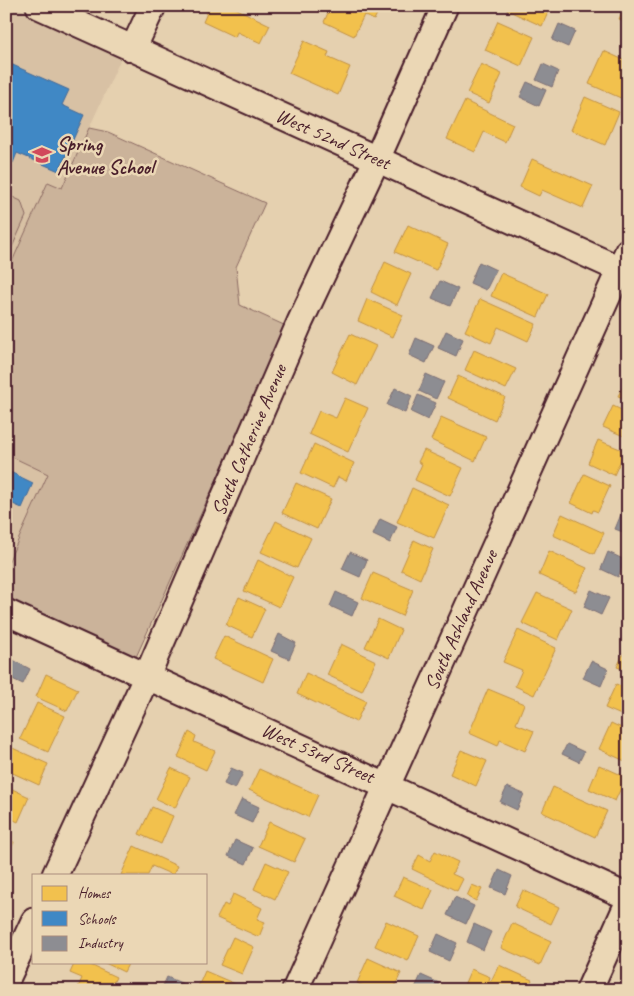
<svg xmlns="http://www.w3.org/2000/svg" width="634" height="996" font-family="Caveat,sans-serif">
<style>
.built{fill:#d8c1a4}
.green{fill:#cbb39a;stroke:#8a6962}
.homes{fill:#f2c14e;stroke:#c09044}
.schools{fill:#3f88c5;stroke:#426897}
.industry{fill:#8d8d92;stroke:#796c73}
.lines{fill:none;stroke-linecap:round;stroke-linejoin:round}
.minor-casing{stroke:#4a1f2b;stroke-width:29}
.minor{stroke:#ebd7b5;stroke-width:25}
.labels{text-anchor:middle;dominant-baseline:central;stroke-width:5;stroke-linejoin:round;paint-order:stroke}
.street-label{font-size:20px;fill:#4a1f2b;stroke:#ebd7b5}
.poi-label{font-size:20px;font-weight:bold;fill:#4a1f2b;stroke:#ebd7b5;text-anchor:start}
</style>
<rect width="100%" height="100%" fill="#e5d0af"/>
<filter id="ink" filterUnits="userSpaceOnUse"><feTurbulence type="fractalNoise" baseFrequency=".02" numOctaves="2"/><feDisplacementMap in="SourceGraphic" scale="10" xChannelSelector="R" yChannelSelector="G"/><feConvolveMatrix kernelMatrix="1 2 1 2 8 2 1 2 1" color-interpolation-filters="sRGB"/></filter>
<g filter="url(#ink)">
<!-- built -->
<path class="built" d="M6 6H14L122 56 62 188 48 182 6 275Z
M6 454 48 474 6 567Z"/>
<!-- green -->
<path class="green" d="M89 128 108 132 265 203 236 267 240 305 286 326 136 657 6 598V567L48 474 6 454V275L48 182 62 188Z
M6 194 21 201 26 216 9 254 6 255Z"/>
<!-- homes -->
<path class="homes" d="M210 6H231L270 25 261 43 237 32 235 37 203 22Z
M331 6H381L374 20 364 15 354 36 324 22Z
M508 6H551L542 26 507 10Z
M625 6H628V23L619 19Z
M498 21 534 37 521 66 485 50Z
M304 41 329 52 327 57 350 67 338 95 289 73Z
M604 51 628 62V89L623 99 589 84Z
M481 64 502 74 489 103 467 93Z
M585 97 619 112 605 145 571 130Z
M465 101 513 124 505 142 484 132 475 152 447 139Z
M532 159 593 186 583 208 542 190 539 196 520 187Z
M408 225 448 244 436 270 395 252Z
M385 262 411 274 397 305 371 292Z
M501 273 548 294 538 317 491 296Z
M367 299 403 315 393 337 358 321Z
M480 299 536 324 528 341 498 327 491 343 465 331Z
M350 334 376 346 357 385 332 372Z
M474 350 516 369 506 389 465 370Z
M458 376 505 397 495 420 448 398Z
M628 376V400L618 396Z
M345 398 368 408 348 452 309 434 319 411 336 418Z
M613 406 628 413V438L603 427Z
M441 417 486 437 475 461 431 440Z
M598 440 625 451 614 475 588 463Z
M314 444 354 463 346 481 338 477 333 488 301 473Z
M424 450 463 468 450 496 415 480 422 464 418 462Z
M584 474 610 486 598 512 593 510 592 513 571 503Z
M296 483 331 499 317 529 282 513Z
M412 488 449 505 434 538 397 522Z
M562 514 604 533 594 554 553 535Z
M276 521 311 538 297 568 261 552Z
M414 540 433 549 420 579 401 570Z
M549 551 587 568 576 592 539 575Z
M258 560 293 577 279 607 244 591Z
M373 573 413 590 402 616 362 598Z
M537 593 572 609 558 640 522 623Z
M239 597 265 609 252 637 226 625Z
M378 619 401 630 389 658 365 647Z
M518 630 556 648 534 695 515 686 522 670 503 662Z
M224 636 273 659 263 682 213 659Z
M341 644 376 661 362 691 327 675Z
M628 644V671L617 667Z
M306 673 366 701 356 722 297 694Z
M46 674 78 689 67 711 36 697Z
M616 684 628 689V718L605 708Z
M488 689 524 704 516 724 534 731 525 751 500 740 498 746 469 733Z
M37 703 65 716 48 752 20 739Z
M611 723 628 731 627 762 599 749Z
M189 732 196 736 194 742 215 751 206 770 178 757Z
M8 746 48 764 39 785 6 770Z
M461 750 487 761 476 786 450 774Z
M599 765 626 777 615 801 589 789Z
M171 768 190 777 175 808 156 799Z
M259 769 318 795 308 817 249 790Z
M6 786 29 797 18 822 6 816Z
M553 787 607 811 595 837 542 812Z
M152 807 173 816 161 844 139 834Z
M269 822 305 839 294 862 258 846Z
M6 839 14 842 6 860Z
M134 846 177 866 173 875 152 866 148 875H121Z
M435 851 458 862 452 874 463 879 457 891 412 869 419 855 430 861Z
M266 862 288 872 275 899 254 889Z
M403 877 433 890 424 910 394 896Z
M472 885 482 889 476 901 467 896Z
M523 890 559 907 551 924 515 907Z
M233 894 262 908 257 919 265 922 259 937 217 918 224 904 228 906Z
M386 921 419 936 408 961 375 946Z
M512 923 551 941 540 965 501 948Z
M233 937 254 947 242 974 220 965Z
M368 958 401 973 393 990H371L357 983Z
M75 962H84L116 977 110 990H77L82 978 70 973Z
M103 962H129L124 972Z
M499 965 532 980 527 990H474L464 985 471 969 490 977 489 980 491 981Z
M205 971 240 986 238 990H203L198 987Z"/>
<!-- schools -->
<path class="schools" d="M6 62 69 90 62 105 84 115 59 171 17 153 13 163 6 160Z
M6 470 33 483 22 508 6 501Z"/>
<!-- industry -->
<path class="industry" d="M559 24 575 31 568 47 552 40Z
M543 64 558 71 552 87 536 80Z
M527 82 546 90 539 106 520 97Z
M479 262 496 270 486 290 470 283Z
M440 281 458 289 450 306 432 298Z
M446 331 463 339 456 356 438 348Z
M416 338 434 346 426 363 409 355Z
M426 374 444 382 436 399 419 391Z
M395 388 412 396 405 413 387 405Z
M418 395 436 403 428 420 411 412Z
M622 512 628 515V534L615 529Z
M380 519 397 527 390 543 373 535Z
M350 552 367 560 360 577 342 569Z
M608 552 625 560 618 577 601 569Z
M591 590 609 598 601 615 584 607Z
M336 592 358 602 352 616 330 606Z
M279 634 296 643 289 659 271 651Z
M13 660 30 669 23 684 6 676Z
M591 661 608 669 601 686 583 678Z
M567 744 584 752 579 762 562 754Z
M231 768 243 773 235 789 224 784Z
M507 787 524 794 517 810 500 802Z
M242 799 259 807 252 823 234 815Z
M235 840 253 848 246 864 228 856Z
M499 870 512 876 505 894 491 888Z
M455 897 474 906 466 924 447 915Z
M474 924 491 932 483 950 467 942Z
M438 934 457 943 449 961 430 952Z
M421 975 439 983 436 990H414Z
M167 977 186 985 184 990H161Z"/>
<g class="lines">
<defs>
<path id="minor" d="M39 6 628 273
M133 49 153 6
M6 612 628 897
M55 875 147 676 300 322 377 159 445 6
M6 981 34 921
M295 990 628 251
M589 990 628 903"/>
</defs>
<!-- minor casing -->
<use href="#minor" class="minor-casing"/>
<!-- minor -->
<use href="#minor" class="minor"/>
</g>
</g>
<!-- icons -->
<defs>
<symbol id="school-bare" viewBox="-9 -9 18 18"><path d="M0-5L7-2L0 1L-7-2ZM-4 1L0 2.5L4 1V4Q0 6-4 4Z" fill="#d1495b" stroke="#ebd7b5" stroke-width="2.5" paint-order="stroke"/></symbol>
</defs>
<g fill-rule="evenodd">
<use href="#school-bare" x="28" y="141" width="28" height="28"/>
</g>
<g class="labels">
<!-- street labels -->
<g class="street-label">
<text transform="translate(333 139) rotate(24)">West 52nd Street</text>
<text transform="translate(249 440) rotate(-67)">South Catherine Avenue</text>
<text transform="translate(461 620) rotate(-66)">South Ashland Avenue</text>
<text transform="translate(318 753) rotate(24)">West 53rd Street</text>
</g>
<!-- poi labels -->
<g class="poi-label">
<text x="57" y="144">Spring<tspan x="57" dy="23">Avenue School</tspan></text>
</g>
</g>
<!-- margin -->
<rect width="634" height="996" fill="none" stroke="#ebd7b5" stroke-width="25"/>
<rect x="12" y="12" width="609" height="971" fill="none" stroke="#4a1f2b" stroke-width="2" filter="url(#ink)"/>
<!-- legend -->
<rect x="32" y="874" width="175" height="90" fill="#ebd7b5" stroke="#ab8d7e"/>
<rect x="42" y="886" width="25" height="15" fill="#f2c14e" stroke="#ab8d7e"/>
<text x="78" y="898" font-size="15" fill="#4a1f2b">Homes</text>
<rect x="42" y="911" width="25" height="15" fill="#3f88c5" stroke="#ab8d7e"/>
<text x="78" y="924" font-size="15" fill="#4a1f2b">Schools</text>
<rect x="42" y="936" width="25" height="15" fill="#8d8d92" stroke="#ab8d7e"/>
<text x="78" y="948" font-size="15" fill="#4a1f2b">Industry</text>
</svg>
